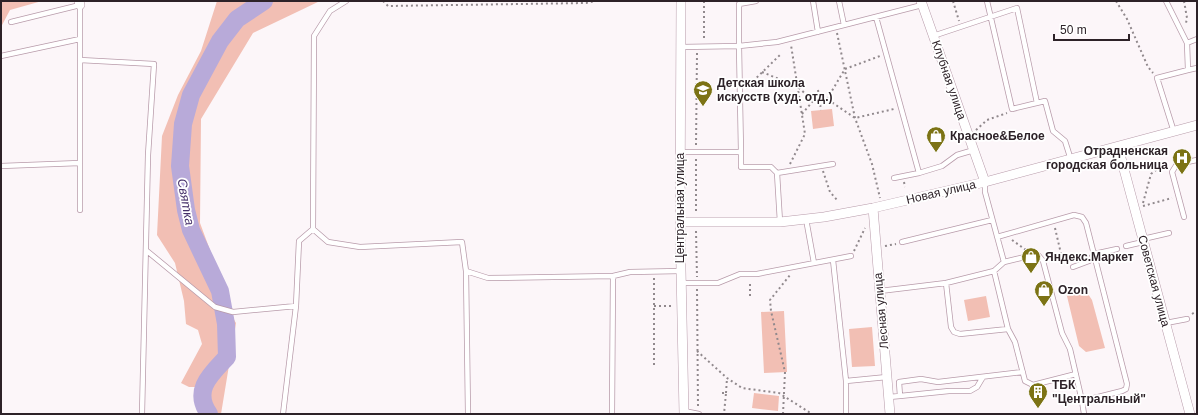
<svg xmlns="http://www.w3.org/2000/svg" width="1198" height="415" font-family="Arial,sans-serif">
<style>
.green{fill:#f2bfb4}
.lines{fill:none;stroke-linecap:round;stroke-linejoin:round}
.river{stroke:#b8aad9;stroke-width:18}
.lane-casing{stroke:#b89baa;stroke-width:6}
.street-casing{stroke:#b89baa;stroke-width:10}
.path{stroke:#91898d;stroke-width:2;stroke-dasharray:2 3;stroke-linecap:butt}
.lane{stroke:#fff;stroke-width:4.5}
.street{stroke:#fff;stroke-width:9}
.labels{text-anchor:middle;dominant-baseline:central;stroke-width:3.5;stroke-linejoin:round;paint-order:stroke}
.street-label{font-size:12px;fill:#2d2228;stroke:#fff}
.poi-label{font-size:12px;font-weight:bold;fill:#2d2228;stroke:#fff;text-anchor:start}
.water-label{font-size:13px;font-style:italic;fill:#46316a;stroke:#fff}
</style>
<rect width="100%" height="100%" fill="#fcf6f9"/>
<!-- green -->
<path class="green" d="M1 1H42L10 10 1 27Z
M217 1H320L253 33 201 119 200 223 233 312V318L236 323 221 414H199L201 412 196 387H189L181 383 202 344 198 330 186 324 184 301 175 263 157 235 162 136 178 95 201 51Z
M832 109 834 126 813 129 811 111Z
M1084 288 1092 300 1105 348 1086 352 1079 346 1066 292Z
M986 296 990 317 968 321 964 300Z
M784 311 787 372 764 373 761 312Z
M872 327 875 366 852 367 849 329Z
M754 393 779 396 778 411 752 408Z"/>
<g class="lines">
<!-- river -->
<path class="river" d="M209 414C192 390 211 374 227 357L226 324 220 291 191 230 186 210 180 166 183 124 191 95 220 41 237 19 264 1"/>
<defs>
<path id="lane" d="M346 1 330 11 314 36 313 229 328 242 360 247 462 242 466 271 488 278 613 276 630 272 681 271
M813 1 818 32
M839 1 844 25 922 5
M987 1 1012 109 1045 101 1053 131 1065 141 1071 160
M1166 1 1187 43 1188 70 1157 78 1174 132
M876 17 919 173 894 178
M11 22 80 5V210
M933 36 1017 8 1037 103
M1187 43 1197 39
M681 47 739 46V4L756 1
M1 56 80 39
M80 60 154 64 148 155 142 414
M1188 70 1197 68
M680 152H741L739 46 777 42 844 25
M741 152V167H771L777 173 780 222
M1 166 80 163
M777 173 833 164
M919 173 942 166 957 155 974 150
M985 182V192L1004 262
M1184 217 1172 172 1177 164 1197 160
M806 219 814 263
M997 237 1074 215 1082 217 1086 223 1127 384 1126 389 1122 391 1082 401 1084 414
M1143 239 1169 233
M902 242 992 220
M1126 246 1143 242
M147 251 215 307 233 312 296 306 299 241 313 229
M833 260 846 381V414
M1073 267 1089 261 1094 254 1117 249
M466 271 468 414
M994 271 1008 329 1015 342 1025 381 1033 385 1076 374
M681 283H718L740 274H757L851 256
M946 283 951 327 954 332 960 334 1008 329
M880 291 946 283 994 271 1004 262 1033 255 1039 256 1043 261 1062 333 1070 349 1082 401
M1166 323 1187 319
M846 381 887 377
M900 396 949 391H970L977 387 983 377
M889 397 900 396 899 382 921 379 938 382 1023 372
M684 411 699 414
M283 414 296 306
M612 414 613 276"/>
<path id="street" d="M79 1 80 5
M681 1 680 222 684 414
M921 1 985 182
M1118 147 1190 414
M873 208 890 414
M680 222H780L824 217 873 208 985 182 1197 125"/>
</defs>
<!-- lane casing -->
<use href="#lane" class="lane-casing"/>
<!-- street casing -->
<use href="#street" class="street-casing"/>
<!-- path -->
<path class="path" d="M383 1 388 6 586 3 595 1
M704 1V40
M953 1 959 21
M1116 1 1127 19 1148 67 1153 73
M1184 1 1187 18 1186 23
M837 33 855 118 872 164 880 198
M762 72 798 87 813 101 827 99 855 118 894 109
M746 88 781 54
M818 90 821 110
M827 99 845 69 880 56
M802 114 813 101
M976 130 987 120 1007 113
M696 145 697 53
M696 159V213
M790 164 805 134 791 45
M823 171 830 192 837 200
M904 182 905 187
M1143 203 1151 174 1161 166
M1143 206 1172 198
M1055 228 1062 258
M696 231 697 277
M1012 240 1026 250
M885 246 896 244
M854 251 865 228
M1049 260 1068 256 1071 261
M654 278V367
M697 289 698 407
M750 296V281
M654 306H672
M1192 314 1197 311
M697 351 727 378 742 388 779 393 812 414
M722 393H726L724 414
M726 393 727 378
M783 414 785 372 771 311 770 300 790 275"/>
<!-- lane -->
<use href="#lane" class="lane"/>
<!-- street -->
<use href="#street" class="street"/>
</g>
<!-- icons -->
<defs>
<symbol id="school-pin" viewBox="-11 -11 22 30"><path d="M0 17L-7.5 6A9.5 9.5 0 1 1 7.5 6Z" fill="#7c7315" stroke="#fff"/><path d="M0-5L7-2L0 1L-7-2ZM-4 1L0 2.5L4 1V4Q0 6-4 4Z" fill="#fff"/></symbol>
<symbol id="shop-pin" viewBox="-11 -11 22 30"><path d="M0 17L-7.5 6A9.5 9.5 0 1 1 7.5 6Z" fill="#7c7315" stroke="#fff"/><path d="M-5-2.5h2.3a2.7 3.5 0 0 1 5.4 0H5L5.5 6h-11ZM-1.5-2.5h3a1.5 2.3 0 0 0-3 0Z" fill="#fff"/></symbol>
<symbol id="hospital-pin" viewBox="-11 -11 22 30"><path d="M0 17L-7.5 6A9.5 9.5 0 1 1 7.5 6Z" fill="#7c7315" stroke="#fff"/><path d="M-5-5h3v3.5h4V-5h3V5h-3V1.5h-4V5h-3Z" fill="#fff"/></symbol>
<symbol id="building-pin" viewBox="-11 -11 22 30"><path d="M0 17L-7.5 6A9.5 9.5 0 1 1 7.5 6Z" fill="#7c7315" stroke="#fff"/><path d="M-4-6H4V6H1V3H-1V6H-4ZM-2.5-4.3h1.7v1.8h-1.7ZM.8-4.3h1.7v1.8H.8ZM-2.5-1h1.7V.8h-1.7ZM.8-1h1.7V.8H.8Z" fill="#fff"/></symbol>
</defs>
<g fill-rule="evenodd">
<use href="#school-pin" x="692" y="79" width="22" height="30"/>
<use href="#shop-pin" x="925" y="125" width="22" height="30"/>
<use href="#hospital-pin" x="1171" y="147" width="22" height="30"/>
<use href="#shop-pin" x="1020" y="246" width="22" height="30"/>
<use href="#shop-pin" x="1033" y="279" width="22" height="30"/>
<use href="#building-pin" x="1027" y="381" width="22" height="30"/>
</g>
<g class="labels">
<!-- street labels -->
<g class="street-label">
<text transform="translate(949 80) rotate(71)">Клубная улица</text>
<text transform="translate(941 192) rotate(-13)">Новая улица</text>
<text transform="translate(680 208) rotate(-90)">Центральная улица</text>
<text transform="translate(1154 281) rotate(75)">Советская улица</text>
<text transform="translate(881 311) rotate(-95)">Лесная улица</text>
</g>
<!-- poi labels -->
<g class="poi-label">
<text x="717" y="83">Детская школа<tspan x="717" dy="14">искусств (худ. отд.)</tspan></text>
<text x="950" y="136">Красное&amp;Белое</text>
<text x="1168" y="151" text-anchor="end">Отрадненская<tspan x="1168" dy="14">городская больница</tspan></text>
<text x="1045" y="257">Яндекс.Маркет</text>
<text x="1058" y="290">Ozon</text>
<text x="1052" y="385">ТБК<tspan x="1052" dy="14">"Центральный"</tspan></text>
</g>
<!-- water labels -->
<g class="water-label">
<text transform="translate(186 202) rotate(80)">Святка</text>
</g>
</g>
<!-- border -->
<rect width="1198" height="415" fill="none" stroke="#2d2228" stroke-width="4"/>
<!-- scale -->
<path d="M1054 34v6h75v-6" fill="none" stroke="#2d2228" stroke-width="2"/>
<text x="1060" y="34" font-size="12" fill="#2d2228" stroke="#ffffff" stroke-width="3" paint-order="stroke">50 m</text>
</svg>
